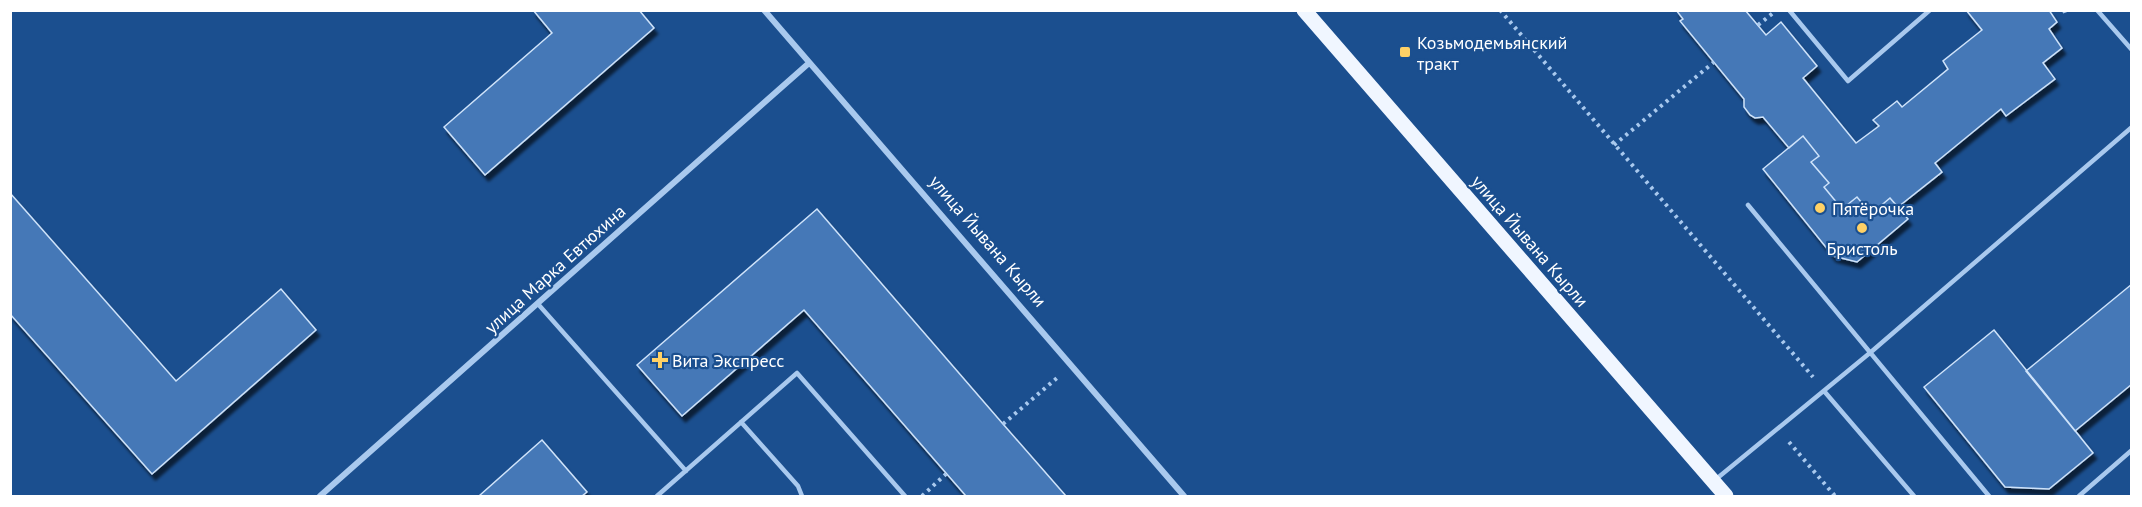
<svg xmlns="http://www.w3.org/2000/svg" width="2142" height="507" font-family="'PT Sans',sans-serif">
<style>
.building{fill:#4478b7;stroke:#cfe3fa;stroke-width:1.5;filter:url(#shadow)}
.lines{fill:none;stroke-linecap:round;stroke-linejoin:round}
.path{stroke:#a9c9ee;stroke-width:4;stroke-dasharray:3 4.5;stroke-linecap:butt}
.lane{stroke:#a9c9ee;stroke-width:4.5}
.street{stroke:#a9c9ee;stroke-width:6}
.primary{stroke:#f0f6ff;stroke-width:15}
.poi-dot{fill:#ffd166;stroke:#1b4f8f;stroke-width:2}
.labels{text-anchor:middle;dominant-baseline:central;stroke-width:4.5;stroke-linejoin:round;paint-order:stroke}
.poi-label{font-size:18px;fill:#fff;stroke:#1b4f8f;text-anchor:start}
.street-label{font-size:18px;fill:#fff;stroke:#1b4f8f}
</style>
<defs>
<filter id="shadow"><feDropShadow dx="3.5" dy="6" stdDeviation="1.5" flood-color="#0009"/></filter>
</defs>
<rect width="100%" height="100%" fill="#1b4f8f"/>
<!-- building -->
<path class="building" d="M533 10H639L654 28 485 175 444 127 552 33Z
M1676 10H1745L1766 35 1781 22 1817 66 1803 78 1856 143 1879 126 1873 120 1897 101 1902 107 1948 69 1943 61 1982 30 1966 10H2049L2057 22 2049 29 2062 48 2043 63 2055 79 2006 116 2001 109 1935 163 1942 172 1898 207 1890 198 1871 214 1857 197 1842 209 1824 187 1829 183 1811 162 1819 156 1803 136 1789 148 1763 117 1755 118 1750 115 1744 107V99L1680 21 1683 19Z
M1803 136 1819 156 1811 162 1829 183 1824 187 1842 209 1857 197 1871 214 1890 198 1908 219 1857 262 1833 256 1763 169Z
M10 193 176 381 281 289 316 330 152 474 10 314Z
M817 209 1003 424 1066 496H966L804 310 682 416 637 365Z
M2132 284V384L2075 431 2026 371Z
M1994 330 2093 453 2049 489 2005 487 1924 387Z
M542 440 587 492 582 496H479Z"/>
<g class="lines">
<!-- path -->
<path class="path" d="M1500 10 1813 377
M2064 10 2065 13 2069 10
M1758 25 1773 13
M1614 145 1714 62
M1003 424 1057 378
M1789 442 1835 496
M922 496 946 474"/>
<!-- lane -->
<path class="lane" d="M1789 10 1848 81 1930 10
M2097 10 2132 50
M1748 205 1989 496
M538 304 686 471
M1824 391 1914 496
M741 422 798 486 802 496
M1715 480 1871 352 2132 127
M657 496 797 373 905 496
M2079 496 2132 450"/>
<!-- street -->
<path class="street" d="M764 10 1184 496
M320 496 809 63"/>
<!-- primary -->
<path class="primary" d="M1304 10 1726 496"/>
</g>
<!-- markers -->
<g class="poi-dot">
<rect x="1399" y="46" width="12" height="12" rx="3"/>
<circle cx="1820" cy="208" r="6"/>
<circle cx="1862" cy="228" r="6"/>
<path d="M657 351h6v6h6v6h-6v6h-6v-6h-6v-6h6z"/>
</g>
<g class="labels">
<!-- poi labels -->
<g class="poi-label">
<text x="1417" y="42">Козьмодемьянский<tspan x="1417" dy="21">тракт</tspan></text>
<text x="1832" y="208">Пятёрочка</text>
<text x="1862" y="248" text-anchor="middle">Бристоль</text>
<text x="672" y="360">Вита Экспресс</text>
</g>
<!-- street labels -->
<g class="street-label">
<text transform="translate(988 241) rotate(49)">улица Йывана Кырли</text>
<text transform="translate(1530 241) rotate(49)">улица Йывана Кырли</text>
<text transform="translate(555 269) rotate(-42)">улица Марка Евтюхина</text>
</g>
</g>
<!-- border -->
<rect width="2142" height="507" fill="none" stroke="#ffffff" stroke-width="24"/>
</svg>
